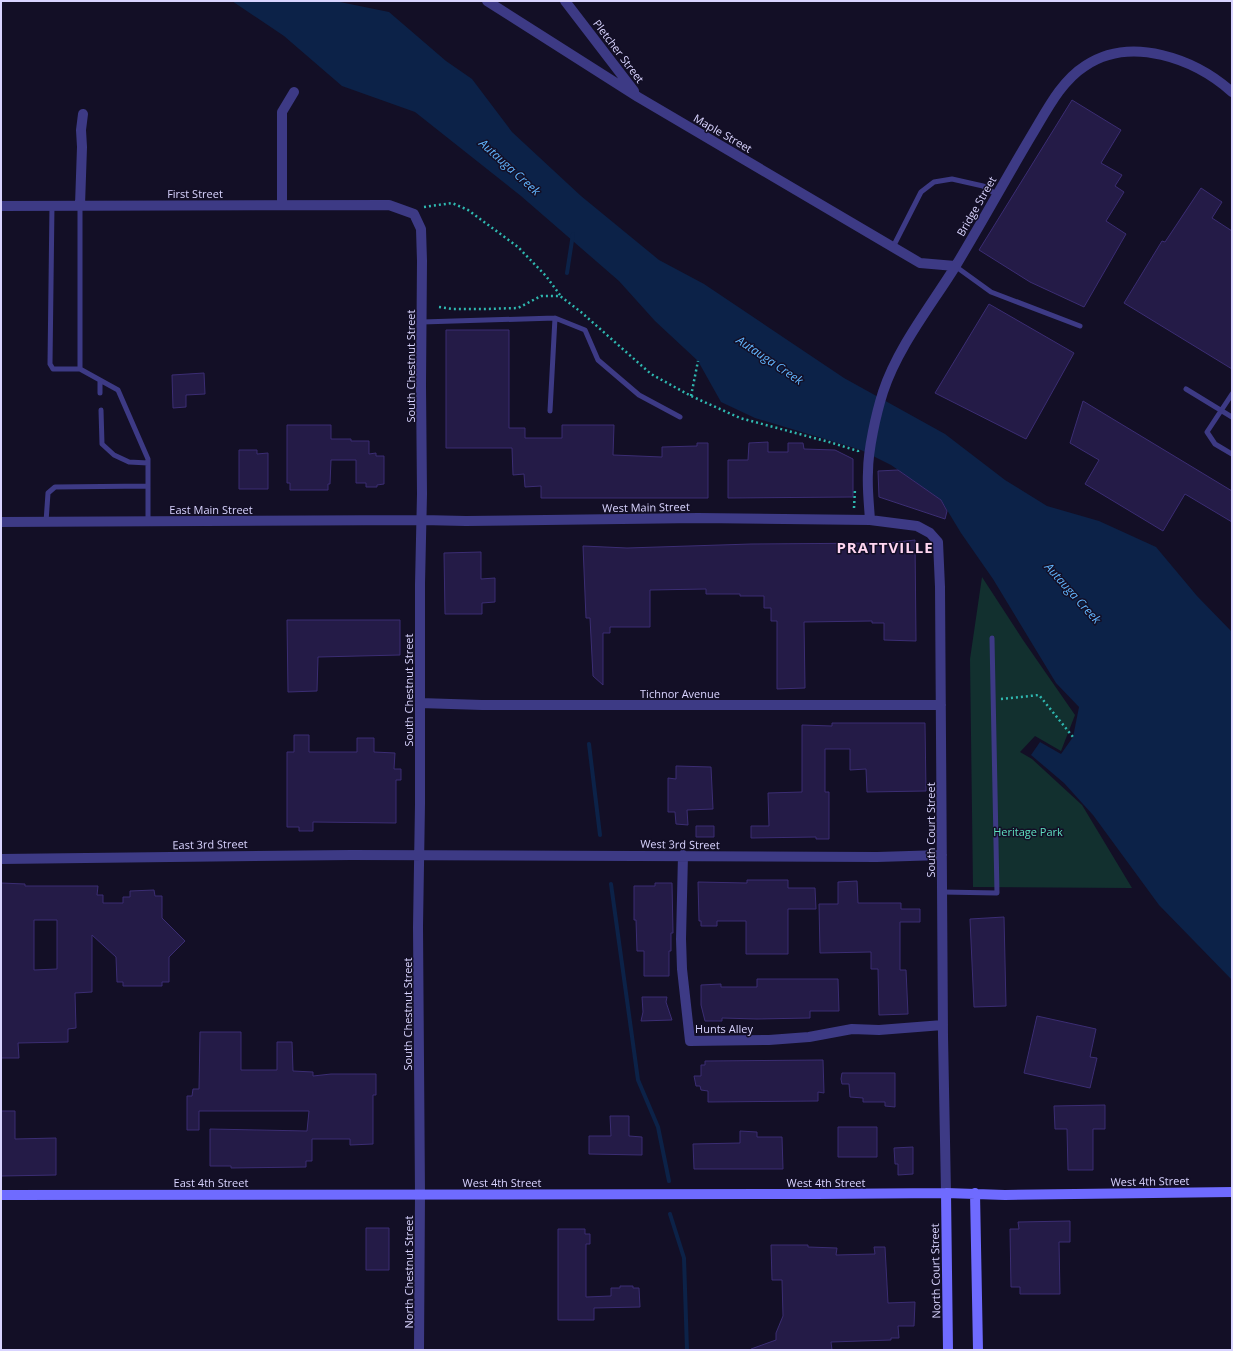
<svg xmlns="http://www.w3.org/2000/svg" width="1233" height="1351" font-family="'Open Sans',sans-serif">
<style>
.green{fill:#12302f}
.water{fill:#0c2248}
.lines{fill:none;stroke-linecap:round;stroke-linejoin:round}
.stream{stroke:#0c2248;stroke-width:4}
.building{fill:#241b47;stroke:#3b2d73;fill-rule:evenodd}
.path{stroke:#2fb8b0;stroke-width:2.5;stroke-dasharray:2 3;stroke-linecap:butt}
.lane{stroke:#3d3a85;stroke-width:5}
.street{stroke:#3d3a85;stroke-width:10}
.secondary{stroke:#6f6bff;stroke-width:10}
.labels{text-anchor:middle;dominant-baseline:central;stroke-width:3;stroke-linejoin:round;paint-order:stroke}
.street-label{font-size:11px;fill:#d9d4ff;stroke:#130f26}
.park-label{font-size:11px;fill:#5fe0c0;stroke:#130f26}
.water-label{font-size:12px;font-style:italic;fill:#62b6ff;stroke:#130f26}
.district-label{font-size:15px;font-weight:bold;letter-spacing:1px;fill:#ffd6f0;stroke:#130f26}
</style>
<rect width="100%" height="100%" fill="#130f26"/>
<!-- green -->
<path class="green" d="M982 577 1023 640 1075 715 1061 751 1035 736 1020 752 1032 759 1082 805 1132 888 973 887 970 659Z"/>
<!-- water -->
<path class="water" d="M232 1H335L389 12 446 61 472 79 512 132 581 196 659 260 704 284 844 378 945 434 1005 480 1047 506 1099 521 1156 547 1197 596 1232 632V980L1159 905 1093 815 1064 783 1031 755 1040 742 1061 754 1073 737 1079 707 1056 683 993 579 961 533 941 500 891 465 861 450 755 418 721 402 698 361 655 321 619 281 521 196 415 112 342 86 284 36Z"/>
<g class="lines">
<!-- stream -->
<path class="stream" d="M567 273 573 234
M589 744 600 835
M611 884 638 1080 658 1127 669 1181
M670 1214 684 1258 687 1350"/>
</g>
<!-- building -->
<path class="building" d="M1072 100 1121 130 1101 163 1122 175 1115 186 1124 192 1106 221 1126 234 1084 307 1030 282 979 250Z
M1201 188 1222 202 1212 218 1232 231V369L1124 303 1162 241 1165 242Z
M989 304 1074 353 1026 439 935 393Z
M446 330H509V428H525V438H562V425H614L613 455 662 457V447L697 446V443H708V498H541V486L525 487 524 474 513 475 512 448H446Z
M204 373 205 394 186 395V407L173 408 172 375Z
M1083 401 1232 491V522L1185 494 1163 531 1085 484 1099 460 1070 443Z
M287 425H331V439H351V441H369V454L376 453V456H384V484L377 485V487H366V483H356V460H331L330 484H328V490H290V483H287Z
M768 442V452H788V443H803L804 449 835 450 853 459V497L728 498V460H748L749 443Z
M239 450H257V454L268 453V489H239Z
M898 470 941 500 947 511 945 519 879 497 878 471Z
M915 540 916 641 884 640V623H872V621L804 622 805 688 777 689V621H771V608H764V596H740V594H706V589L650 590V627H610V633H603V685L593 676 590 618H586L583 546 627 548 751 544 889 543Z
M481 552V579L495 578V602L482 603V614H445L444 553Z
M287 620H400V655L318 657 317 691 288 692Z
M832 723H925L926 791 867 792 866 769 850 770V749H825V792H829V839H816V837L751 838V826H769L768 793 802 792V725L832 726Z
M294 735H309V752H357V738H374V752L395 753 394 769H401V780H396V823L313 822V831H299V827H287V752H294Z
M676 766 711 767 713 809 687 810 688 825 676 824 675 812H668V778L676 779Z
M696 826H714V837H696Z
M747 880H788V888H815L816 909H788V954H746V921H717V926H701V921H699L698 882 746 883H747Z
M857 881 858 903H901V909H920V922H900V970H906L908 1014 879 1015 878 969H871V952L820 953 819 904H838V882Z
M1 883 25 884V886H98L97 895H103V903H123V897H130V891L154 890 155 896H162V918L185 941 169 957V982H162V986H123V982H117L116 957 92 935V992L75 993 76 1028 68 1029V1042L18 1043 19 1058H1ZM34 920H57V969L34 970Z
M655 883H672L673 933H671V951H669V976H644V951H637L636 920H634V886H655Z
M1004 917 1006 1006 974 1007 970 919Z
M757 979H838L839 1011H810V1018L757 1019 722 1018V1021H705L701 1005V985L721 984V987H757Z
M642 997H667L666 1002 672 1020 641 1021 643 1012Z
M1037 1016 1096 1029 1090 1057 1097 1058 1090 1088 1024 1073Z
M200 1032H241V1070H277V1042H292L293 1071 313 1072V1076L331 1074H376V1095H373V1144L350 1145V1139H312V1161H306V1167L231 1168V1166H210V1129L307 1131 309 1111H199V1130H187V1096H192L193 1089H199Z
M823 1060 824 1093 818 1092V1101L708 1102V1091L701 1090 700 1086H696L694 1076H701V1065H705V1061Z
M842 1073H895V1107L885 1106V1102H863V1098L850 1097 849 1084H842L841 1079Z
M1105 1105V1129H1093V1170H1068L1067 1129H1055L1054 1106Z
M1 1111H15V1139L56 1138V1175L1 1176Z
M610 1116H629V1136L642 1137V1155L589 1154V1136H611Z
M838 1127H877V1157H838Z
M740 1131 757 1132V1137H782L783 1169H694L693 1144 740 1143Z
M913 1147V1174L898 1175V1164H895L894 1148Z
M1070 1221V1242H1059L1060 1294H1020V1287H1011L1010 1229H1019L1018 1222Z
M366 1228H389V1270H366Z
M558 1229H585V1234H590V1244H586V1297L611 1296V1288H620V1286H633V1288H639L640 1307 594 1308V1320H558Z
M771 1245H808V1247L837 1248 836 1255 875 1254 874 1247H885L888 1303 915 1302 914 1326H898L899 1338H891V1340L831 1342 832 1350H751V1349L776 1340V1333L783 1316 782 1280H772Z"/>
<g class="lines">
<!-- path -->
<path class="path" d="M424 207 452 203 468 210 518 247 546 276 560 295
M439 307 453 309H485L518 308 541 296H560L581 312 651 374 691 396 740 418 829 442 858 451V453
M691 396 698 361
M854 508 855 489
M1001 699 1039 695 1073 737"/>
<!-- lane -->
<path class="lane" d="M52 205 50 364 53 369H80L118 390 148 459V522
M893 247 921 192 934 182 952 179 983 186 996 194
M955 266 991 292 1080 326
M422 322 555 318 585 330 598 360 639 395 680 417
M80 369V205
M100 380V393
M1186 389 1232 417
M1232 394 1207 432 1215 444 1232 454
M101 410 102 444 114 455 129 462 148 463
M550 411 555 318
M46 522 48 493 55 487 148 486
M942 892 997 893 992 638"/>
<!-- street -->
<path class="street" d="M487 1 638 97 920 263 955 266
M565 1 634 91
M80 205 82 147 81 130 83 114
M282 205V112L294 92
M1 206 389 205 414 214 421 229 422 261 421 385 422 494 420 584V804L418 927 420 1194 419 1350
M870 520C869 504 867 488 868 472 868 450 876 414 883 392 898 347 930 307 955 267 981 224 1005 180 1030 138 1046 112 1060 82 1085 66 1131 35 1195 59 1232 92
M1 522 422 520 466 521 698 518 870 520 917 526 930 533 938 542 940 587 943 1036 946 1193
M420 703 482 705H941
M683 855 681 939 682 969 690 1041 769 1040 809 1037 852 1029 879 1030 943 1025
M1 859 351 855 877 857 942 855"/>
<!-- secondary -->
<path class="secondary" d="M946 1193 948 1350
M975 1193 978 1350
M1 1195 816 1194 946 1193 1005 1195 1232 1192"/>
</g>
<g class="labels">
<!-- street labels -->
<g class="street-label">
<text transform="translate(619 51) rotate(53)">Pletcher Street</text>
<text transform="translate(723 133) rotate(30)">Maple Street</text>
<text x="195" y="193">First Street</text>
<text transform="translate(976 206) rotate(-60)">Bridge Street</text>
<text transform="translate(410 366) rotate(-90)">South Chestnut Street</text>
<text transform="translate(646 507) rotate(-1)">West Main Street</text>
<text x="211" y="509">East Main Street</text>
<text transform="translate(408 690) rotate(-90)">South Chestnut Street</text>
<text x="680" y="693">Tichnor Avenue</text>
<text transform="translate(930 830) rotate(-90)">South Court Street</text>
<text transform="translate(210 844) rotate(-1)">East 3rd Street</text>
<text transform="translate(680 844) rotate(1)">West 3rd Street</text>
<text transform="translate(407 1014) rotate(-90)">South Chestnut Street</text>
<text x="724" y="1028">Hunts Alley</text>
<text transform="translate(1150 1181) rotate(-1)">West 4th Street</text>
<text x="211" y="1182">East 4th Street</text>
<text x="502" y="1182">West 4th Street</text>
<text x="826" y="1182">West 4th Street</text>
<text transform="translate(935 1271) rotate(-91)">North Court Street</text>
<text transform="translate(408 1272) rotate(-90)">North Chestnut Street</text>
</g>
<!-- park labels -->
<g class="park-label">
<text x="1028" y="831">Heritage Park</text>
</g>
<!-- water labels -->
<g class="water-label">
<text transform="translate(510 167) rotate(42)">Autauga Creek</text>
<text transform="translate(770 360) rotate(34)">Autauga Creek</text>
<text transform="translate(1073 593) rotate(48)">Autauga Creek</text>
</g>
<!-- district labels -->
<g class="district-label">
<text x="885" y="547">PRATTVILLE</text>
</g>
</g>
<!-- border -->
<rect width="1233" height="1351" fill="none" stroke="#d9d4ff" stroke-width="4"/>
</svg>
